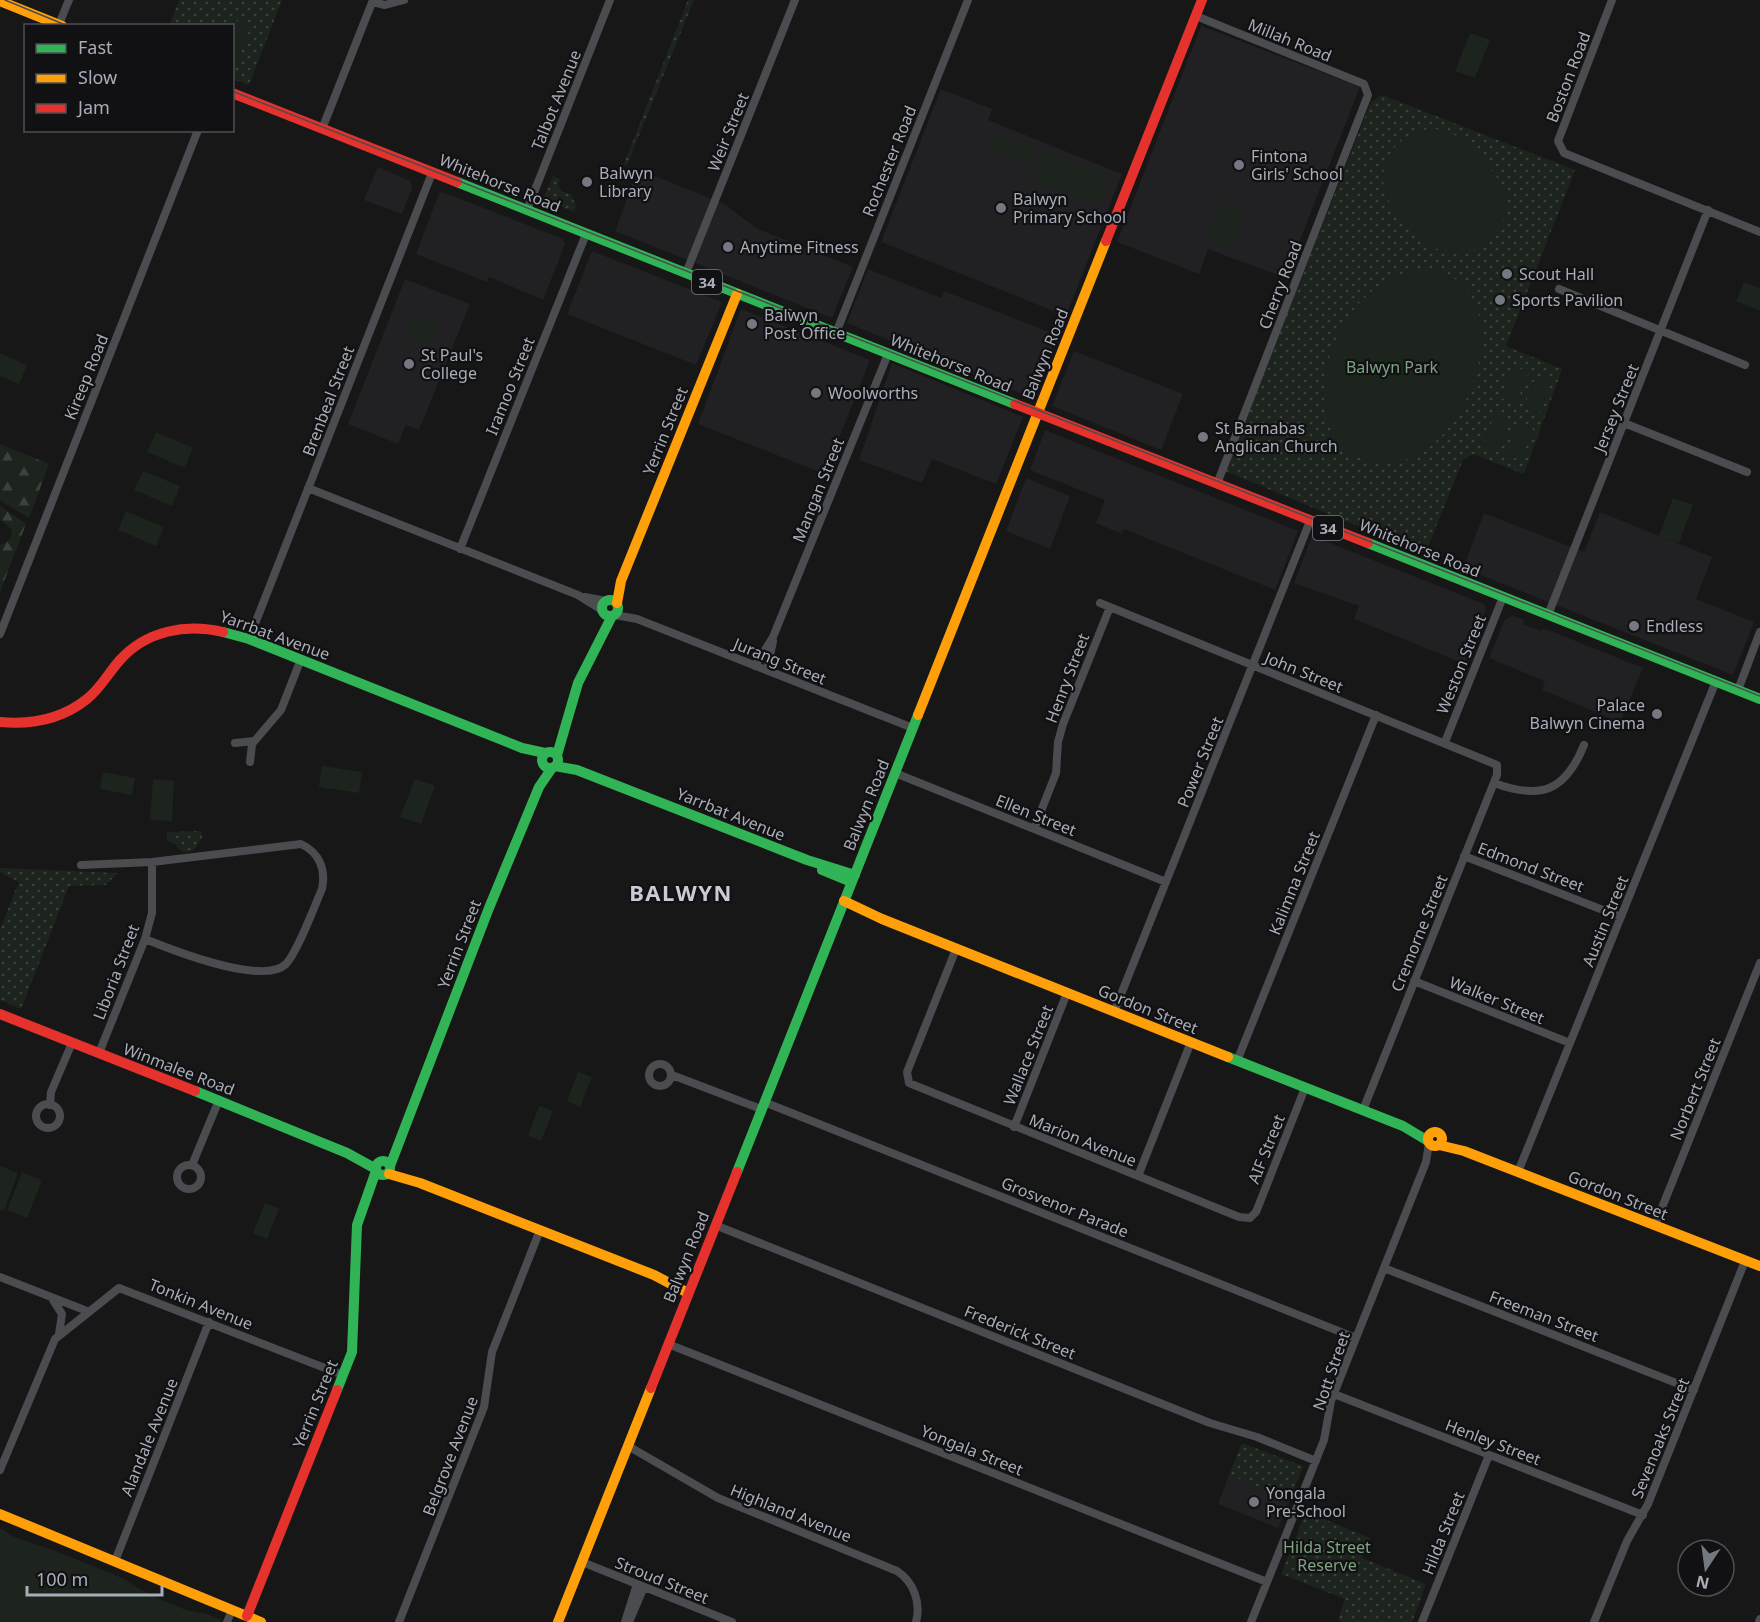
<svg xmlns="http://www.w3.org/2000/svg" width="1760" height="1622" font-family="'Noto Sans',sans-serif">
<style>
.built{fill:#212123}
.green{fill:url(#green-dots)}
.forest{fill:url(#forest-firs)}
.pitch{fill:#1d241e}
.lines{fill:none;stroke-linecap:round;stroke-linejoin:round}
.street{stroke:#4b4c50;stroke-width:8}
.fast{stroke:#30b455;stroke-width:10}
.slow{stroke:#ff9f0a;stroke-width:10}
.jam{stroke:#e5322d;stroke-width:10}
.tram{stroke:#4b4c4f;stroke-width:1.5}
.poi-dot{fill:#757880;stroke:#111113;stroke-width:2}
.labels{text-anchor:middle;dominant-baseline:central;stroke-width:4.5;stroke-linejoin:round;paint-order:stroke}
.shield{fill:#111113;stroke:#7b7e86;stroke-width:1.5}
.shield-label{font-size:15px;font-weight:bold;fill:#a8adb8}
.street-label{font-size:16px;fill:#a8adb8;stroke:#111113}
.poi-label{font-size:16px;fill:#a8adb8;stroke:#111113;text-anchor:start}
.park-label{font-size:16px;fill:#7fa381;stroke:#111113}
.district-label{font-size:22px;font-weight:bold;letter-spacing:1.5px;fill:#c9ccd4;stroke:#111113}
</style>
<defs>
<pattern id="green-dots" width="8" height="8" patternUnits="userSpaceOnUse" patternTransform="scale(1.5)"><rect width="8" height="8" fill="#1d241e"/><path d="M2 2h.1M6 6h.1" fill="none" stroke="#3b413d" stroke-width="1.8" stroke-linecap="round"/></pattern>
<pattern id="forest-firs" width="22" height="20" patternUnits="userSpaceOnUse" patternTransform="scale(1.5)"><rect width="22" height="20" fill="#1d241e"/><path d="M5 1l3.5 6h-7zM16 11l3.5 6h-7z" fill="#3b413d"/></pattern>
</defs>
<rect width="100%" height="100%" fill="#171717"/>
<!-- built -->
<path class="built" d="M1201 26 1360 87 1285 278 1208 249 1199 274 1117 242Z
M941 89 992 109 988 120 1122 174 1066 316 881 242Z
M378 167 410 181 412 188 402 214 364 200Z
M638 169 724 204 758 229 853 267 832 318 615 231Z
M443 192 563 239 565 244 543 300 489 277 487 282 416 254 439 193Z
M592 251 722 302 696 365 567 314Z
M868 269 941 298 944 291 1057 335 1032 398 847 323Z
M405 279 470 304 419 430 406 425 398 444 348 424Z
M741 309 870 360 825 474 698 424Z
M1074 351 1183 394 1161 450 1052 406Z
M892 363 1023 417 996 484 932 459 922 483 859 460Z
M1045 430 1298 531 1275 590 1124 529 1122 534 1096 523 1105 500 1030 470Z
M1026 478 1070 496 1050 549 1006 531Z
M1600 512 1712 557 1696 599 1754 622 1733 675 1463 568 1484 513 1584 552Z
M1312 536 1484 604 1486 610 1465 664 1354 619 1359 606 1294 583Z
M1513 616 1524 620 1523 624 1541 631 1543 628 1643 668 1620 722 1542 690 1545 681 1489 658 1505 619Z
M1229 1475 1290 1500 1278 1528 1218 1504Z"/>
<!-- green -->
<path class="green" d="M179 0H282L249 85 233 79 232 26H169Z
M688 0H694L627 165 624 164Z
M1382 95 1575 170 1506 346 1562 369 1524 474 1473 454 1463 460 1425 554 1225 471 1371 102Z
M553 176 560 179 558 185 561 191 572 195 576 207 574 212 543 199Z
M201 831 202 838 193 851 182 852 174 843 167 841V832Z
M0 868 117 873 106 885 69 886 21 1009 0 1000V929L19 882 0 872Z
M1242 1443 1303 1466 1290 1500 1229 1475Z
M1306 1512 1370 1538 1362 1558 1426 1584 1412 1622H1342L1338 1620 1345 1599 1281 1574Z"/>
<!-- forest -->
<path class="forest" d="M0 444 49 464 29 518 0 500Z
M0 506 26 524 0 592V545C9 542 11 539 12 530L0 519Z"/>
<!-- pitch -->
<path class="pitch" d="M228 17 251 26 234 70 232 26 225 25Z
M1470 33 1490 40 1475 78 1455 71Z
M1428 129C1463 128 1480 157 1500 181 1508 199 1508 218 1496 234 1483 251 1453 260 1434 247 1426 242 1420 234 1414 228 1404 218 1393 210 1387 197 1374 165 1396 134 1428 129Z
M997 133 1037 150 1030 166 990 150Z
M1043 153H1051L1104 175C1110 184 1105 198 1096 204H1088L1035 181C1030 172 1035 159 1043 153Z
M1222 202 1244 211 1229 247 1207 239Z
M1415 270C1539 264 1470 486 1370 461 1308 445 1318 366 1344 323 1360 297 1386 276 1415 270Z
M1744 282 1760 288V311L1736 301Z
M415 316 438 325 429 348 407 339Z
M0 353 27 365 19 384 0 376Z
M1513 366 1529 372 1516 404 1501 398Z
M1536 375 1552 381 1539 413 1524 407Z
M1495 414 1510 420 1498 452 1482 446Z
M1518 422 1533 428 1521 461 1505 454Z
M156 432 193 448 185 468 147 452Z
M143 471 180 486 172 506 134 490Z
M1673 498 1693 505 1679 543 1659 536Z
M126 511 164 527 156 546 118 530Z
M322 766 362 772 359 793 319 787Z
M103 772 135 778 132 795 100 789Z
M153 779 174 781 172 821 150 820Z
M415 779 435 786 421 824 400 817Z
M578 1072 592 1077 580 1107 567 1101Z
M539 1106 553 1111 541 1141 528 1136Z
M0 1166 18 1173 4 1211 0 1210Z
M22 1172 42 1180 27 1218 7 1210Z
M265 1203 279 1209 267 1239 253 1233Z
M0 1528 14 1537 53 1550 122 1578 150 1595 186 1610 208 1614 222 1620 221 1622H0Z"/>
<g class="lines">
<!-- street -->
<path class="street" d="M1612 0 1558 141 1564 153 1760 232
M373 2 385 5 404 0
M1196 16 1364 84 1368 95 1217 484
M59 24 69 0
M322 129 373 0
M527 210 610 0
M686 273 795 0
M1559 289 1745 365
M836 333 968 0
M1624 423 1747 472
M308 488 578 595 602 610
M460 549 586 234
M585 597 606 601
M1100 603 1497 765V775L1363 1110
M615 615 637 619 913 728
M1548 615 1708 210
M0 634 198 130
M249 639 432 173
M755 666 773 637 888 354
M767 670 773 641
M1738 690 1760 632
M1445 742 1503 597
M235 743 254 741
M250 762 252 744 281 710 301 659
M895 773 1166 882
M1494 783C1540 800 1565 792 1584 745
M1034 829 1056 773 1058 742 1063 724 1110 607
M1464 856 1621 917
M81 865 152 862 301 844C320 853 326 870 322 889 314 907 298 951 286 964 263 986 172 950 145 939
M956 949 907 1072 909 1083 1239 1217 1250 1218 1256 1212 1305 1088
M1414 981 1570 1043
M1114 1012 1310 521
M99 1053 145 939 152 913V862
M1237 1061 1376 715
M649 1075a11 11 0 1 1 22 0a11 11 0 1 1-22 0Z
M672 1075 761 1109
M764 1102 1356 1338
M36 1116a12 12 0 1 1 24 0a12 12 0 1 1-24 0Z
M50 1105 51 1092 72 1043
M1014 1127 1067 993
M177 1177a12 12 0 1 1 24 0a12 12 0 1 1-24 0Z
M192 1165 219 1100
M1518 1172 1716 681
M1138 1176 1191 1042
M715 1225 1210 1423 1257 1437 1316 1461
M1655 1225 1760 963
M1384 1268 1694 1390
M0 1277 87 1311
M53 1300 62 1314 59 1334
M668 1344 1267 1582
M1334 1394 1643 1515
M628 1446 718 1498 897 1571C914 1582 921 1603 916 1622
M0 1470 55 1339 119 1288 343 1375
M115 1561 209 1322
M582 1562 732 1622
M227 1622 232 1610
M399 1622 484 1407 492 1352 540 1230
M625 1622 637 1584
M629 1622 644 1587
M1251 1622 1324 1440 1331 1401 1426 1162 1429 1143
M1422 1622 1489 1455
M1594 1622 1627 1541 1648 1504 1745 1261
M1759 1622 1760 1619"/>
<!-- fast -->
<path class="fast" d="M457 182 1015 404
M1368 543 1760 699
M602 608a8 8 0 1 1 16 0a8 8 0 1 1-16 0Z
M223 632 249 639 522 748 545 753
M542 760a8 8 0 1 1 16 0a8 8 0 1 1-16 0Z
M557 755 578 683 612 616
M555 766 577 770 807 860 855 875
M822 870 851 882
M1228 1057 1403 1126 1428 1141
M195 1091 347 1153 376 1169
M376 1168a7 7 0 1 1 14 0a7 7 0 1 1-14 0Z
M390 1166 489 908 539 787 552 768
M737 1172 918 715
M337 1390 352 1352 357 1225 376 1171"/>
<!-- slow -->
<path class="slow" d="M0 1 62 26
M617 603 621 581 737 294
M918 715 1106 241
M844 901 882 919 1228 1057
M1428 1139a7 7 0 1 1 14 0a7 7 0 1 1-14 0Z
M1439 1145 1464 1151 1760 1266
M389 1174 420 1183 654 1275 688 1293
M0 1514 261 1622
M558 1622 651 1388"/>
<!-- jam -->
<path class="jam" d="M232 93 457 182
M1106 241 1202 0
M1015 404 1368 543
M0 722C32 725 62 719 87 699 101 688 109 672 120 660 146 631 186 623 223 632
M0 1014 195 1091
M651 1388 737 1172
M247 1616 337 1390"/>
<!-- tram -->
<path class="tram" d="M5 0 68 26
M232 91 1760 696"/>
</g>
<!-- markers -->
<g class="poi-dot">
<circle cx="1239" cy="165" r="6"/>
<circle cx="587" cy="182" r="6"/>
<circle cx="1001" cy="208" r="6"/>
<circle cx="728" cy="247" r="6"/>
<circle cx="1507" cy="274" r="6"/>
<circle cx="1500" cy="300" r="6"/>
<circle cx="752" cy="324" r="6"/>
<circle cx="409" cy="364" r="6"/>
<circle cx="816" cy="393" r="6"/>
<circle cx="1203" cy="437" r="6"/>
<circle cx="1634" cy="626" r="6"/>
<circle cx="1657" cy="714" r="6"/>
<circle cx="1254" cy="1502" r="6"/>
</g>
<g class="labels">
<!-- shield labels -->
<g class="shield">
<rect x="692" y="270" width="30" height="24" rx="4.5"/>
<rect x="1313" y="516" width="30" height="24" rx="4.5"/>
</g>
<g class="shield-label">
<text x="707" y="282">34</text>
<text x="1328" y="528">34</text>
</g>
<!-- street labels -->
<g class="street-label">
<text transform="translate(1290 40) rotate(22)">Millah Road</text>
<text transform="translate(1568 77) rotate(-69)">Boston Road</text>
<text transform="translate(556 100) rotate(-68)">Talbot Avenue</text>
<text transform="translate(728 132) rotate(-68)">Weir Street</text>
<text transform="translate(889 161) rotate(-68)">Rochester Road</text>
<text transform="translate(500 183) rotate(22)">Whitehorse Road</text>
<text transform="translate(1280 285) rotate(-69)">Cherry Road</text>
<text transform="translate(1045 354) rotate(-68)">Balwyn Road</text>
<text transform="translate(951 363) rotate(22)">Whitehorse Road</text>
<text transform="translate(86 377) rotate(-68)">Kireep Road</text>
<text transform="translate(510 386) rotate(-68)">Iramoo Street</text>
<text transform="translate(328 401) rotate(-69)">Brenbeal Street</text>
<text transform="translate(1616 408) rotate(-68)">Jersey Street</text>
<text transform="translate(665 431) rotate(-68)">Yerrin Street</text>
<text transform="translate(818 490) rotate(-68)">Mangan Street</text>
<text transform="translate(1420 548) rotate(22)">Whitehorse Road</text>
<text transform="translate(275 635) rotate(20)">Yarrbat Avenue</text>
<text transform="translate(780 661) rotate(22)">Jurang Street</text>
<text transform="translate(1461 664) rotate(-68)">Weston Street</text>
<text transform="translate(1304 672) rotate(22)">John Street</text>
<text transform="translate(1067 678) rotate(-69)">Henry Street</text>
<text transform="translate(1200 762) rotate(-68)">Power Street</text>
<text transform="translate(866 805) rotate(-68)">Balwyn Road</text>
<text transform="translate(731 814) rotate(22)">Yarrbat Avenue</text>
<text transform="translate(1036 815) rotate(22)">Ellen Street</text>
<text transform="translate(1531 867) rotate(21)">Edmond Street</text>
<text transform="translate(1294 883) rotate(-68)">Kalimna Street</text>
<text transform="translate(1605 921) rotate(-68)">Austin Street</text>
<text transform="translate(1419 933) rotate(-68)">Cremorne Street</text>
<text transform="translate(459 944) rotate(-69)">Yerrin Street</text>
<text transform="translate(116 972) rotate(-69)">Liboria Street</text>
<text transform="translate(1497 1000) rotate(22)">Walker Street</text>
<text transform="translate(1148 1009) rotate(22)">Gordon Street</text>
<text transform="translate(1028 1055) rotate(-68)">Wallace Street</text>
<text transform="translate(179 1069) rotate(21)">Winmalee Road</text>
<text transform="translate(1695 1089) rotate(-68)">Norbert Street</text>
<text transform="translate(1083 1140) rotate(22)">Marion Avenue</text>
<text transform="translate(1266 1149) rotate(-68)">AIF Street</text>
<text transform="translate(1618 1195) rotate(22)">Gordon Street</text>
<text transform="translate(1065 1207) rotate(22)">Grosvenor Parade</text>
<text transform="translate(686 1257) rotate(-68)">Balwyn Road</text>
<text transform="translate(201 1304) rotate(22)">Tonkin Avenue</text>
<text transform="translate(1544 1316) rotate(21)">Freeman Street</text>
<text transform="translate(1020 1332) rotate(22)">Frederick Street</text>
<text transform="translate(1331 1371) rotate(-71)">Nott Street</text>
<text transform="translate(315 1404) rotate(-68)">Yerrin Street</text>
<text transform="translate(149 1437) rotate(-68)">Alandale Avenue</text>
<text transform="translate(1660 1438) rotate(-68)">Sevenoaks Street</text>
<text transform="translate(1493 1442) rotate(21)">Henley Street</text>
<text transform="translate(972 1450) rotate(22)">Yongala Street</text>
<text transform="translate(450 1456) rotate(-69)">Belgrove Avenue</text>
<text transform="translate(791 1513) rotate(22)">Highland Avenue</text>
<text transform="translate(1443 1533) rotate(-68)">Hilda Street</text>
<text transform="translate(662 1580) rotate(22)">Stroud Street</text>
</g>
<!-- poi labels -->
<g class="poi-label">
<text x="1251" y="156">Fintona<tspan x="1251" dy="18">Girls' School</tspan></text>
<text x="599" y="173">Balwyn<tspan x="599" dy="18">Library</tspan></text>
<text x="1013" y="199">Balwyn<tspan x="1013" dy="18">Primary School</tspan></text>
<text x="740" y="247">Anytime Fitness</text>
<text x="1519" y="274">Scout Hall</text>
<text x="1512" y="300">Sports Pavilion</text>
<text x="764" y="315">Balwyn<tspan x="764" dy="18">Post Office</tspan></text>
<text x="421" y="355">St Paul's<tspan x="421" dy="18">College</tspan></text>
<text x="828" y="393">Woolworths</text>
<text x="1215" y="428">St Barnabas<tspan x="1215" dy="18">Anglican Church</tspan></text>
<text x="1646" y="626">Endless</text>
<text x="1645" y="705" text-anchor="end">Palace<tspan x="1645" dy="18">Balwyn Cinema</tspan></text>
<text x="1266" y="1493">Yongala<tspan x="1266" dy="18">Pre-School</tspan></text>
</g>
<!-- park labels -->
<g class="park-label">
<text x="1392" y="367">Balwyn Park</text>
<text x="1327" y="1547">Hilda Street<tspan x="1327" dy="18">Reserve</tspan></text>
</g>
<!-- district labels -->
<g class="district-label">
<text x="681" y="892">BALWYN</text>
</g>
</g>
<!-- legend -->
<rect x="24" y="24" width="210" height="108" fill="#111113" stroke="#4d4f55" stroke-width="1.5"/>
<rect x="36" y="44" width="30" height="9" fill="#30b455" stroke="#4d4f55" stroke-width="1.5"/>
<text x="78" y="54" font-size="18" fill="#a8adb8">Fast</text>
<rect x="36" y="74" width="30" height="9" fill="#ff9f0a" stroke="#4d4f55" stroke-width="1.5"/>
<text x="78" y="84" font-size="18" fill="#a8adb8">Slow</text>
<rect x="36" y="104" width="30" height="9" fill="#e5322d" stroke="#4d4f55" stroke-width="1.5"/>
<text x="78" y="114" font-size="18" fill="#a8adb8">Jam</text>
<!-- north arrow -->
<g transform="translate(1706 1568) rotate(193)"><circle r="28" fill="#111113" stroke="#4d4f55" stroke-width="1.5"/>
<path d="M0-4.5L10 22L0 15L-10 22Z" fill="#757880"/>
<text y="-9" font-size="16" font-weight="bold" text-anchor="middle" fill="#a8adb8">N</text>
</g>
<!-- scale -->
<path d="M27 1586v9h135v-9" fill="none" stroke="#a8adb8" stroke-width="3"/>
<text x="36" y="1586" font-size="18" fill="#a8adb8" stroke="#111113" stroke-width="4.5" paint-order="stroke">100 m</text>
</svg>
